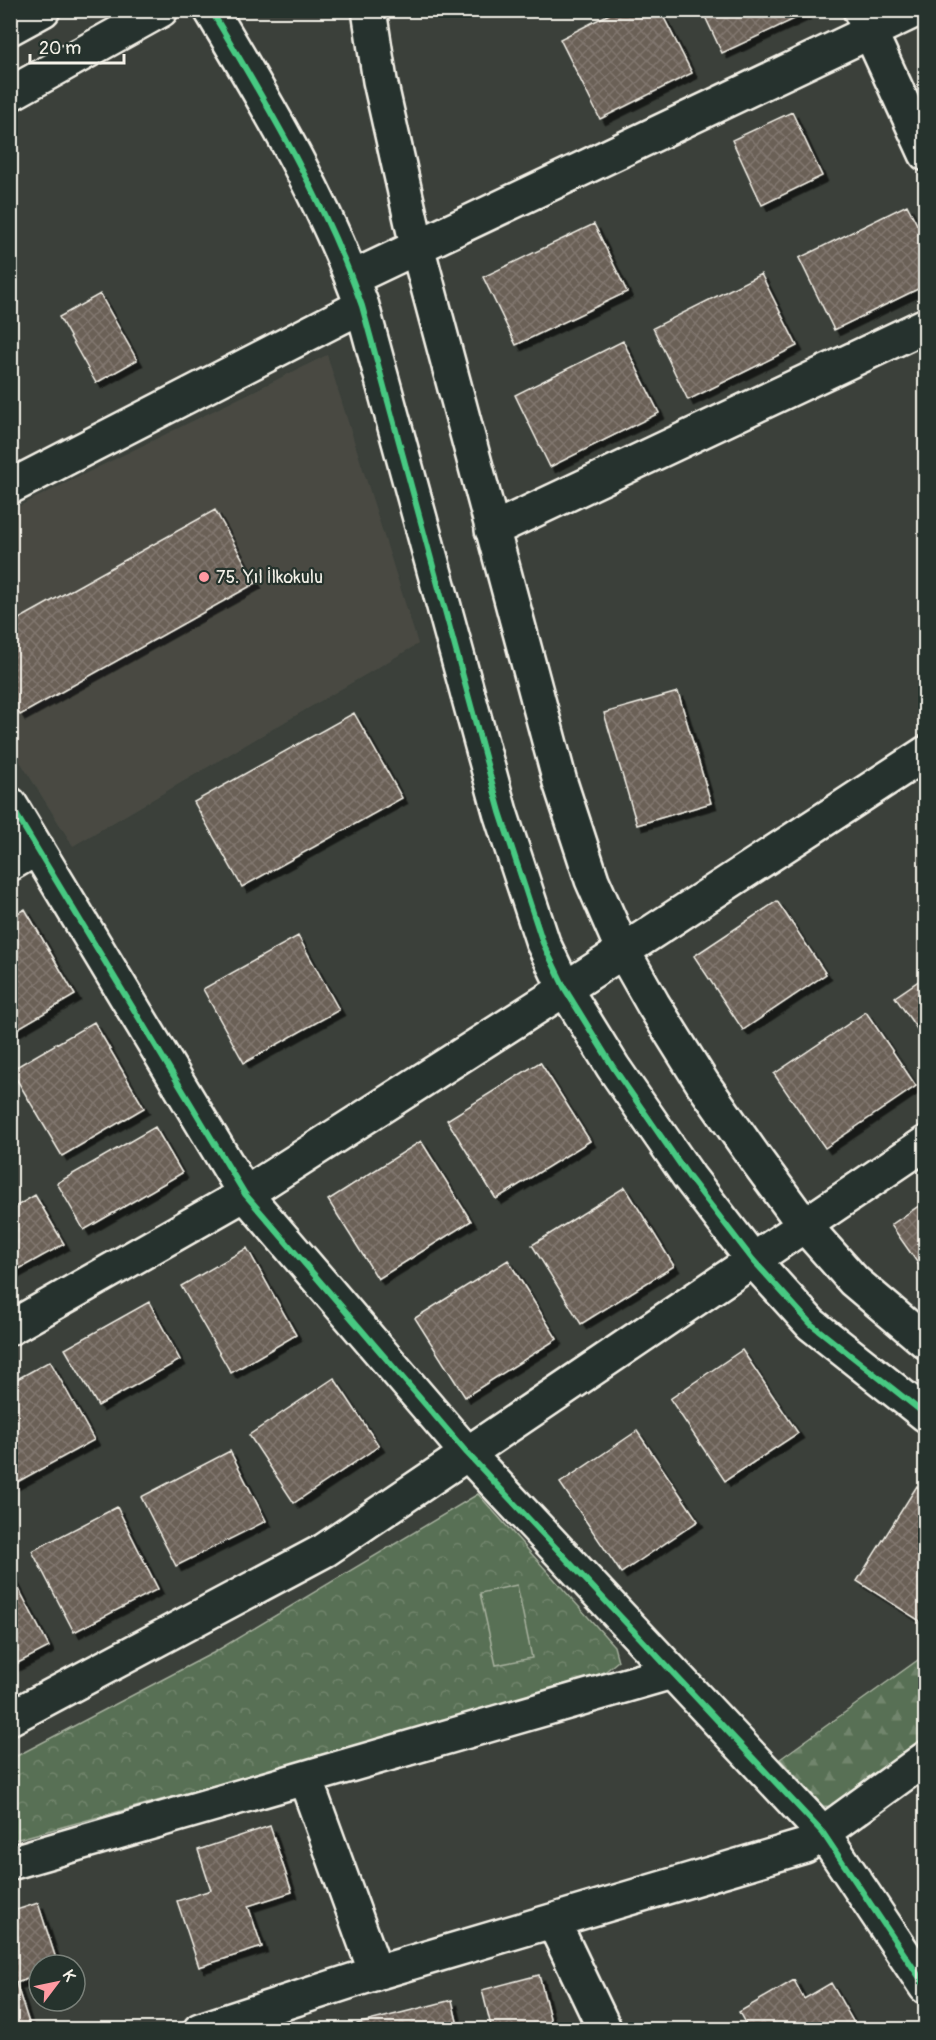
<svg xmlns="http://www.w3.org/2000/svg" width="936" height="2040" font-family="Pangolin,sans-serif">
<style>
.built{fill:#494a43}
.forest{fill:url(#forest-firs);stroke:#a6b09e;stroke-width:1.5}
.park{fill:url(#park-crowns);stroke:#a6b09e;stroke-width:1.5}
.pitch{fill:#597054;stroke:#a6b09e;stroke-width:1.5}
.building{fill:url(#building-cross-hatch);stroke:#f4f1e8;stroke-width:1.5;filter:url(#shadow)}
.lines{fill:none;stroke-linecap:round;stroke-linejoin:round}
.minor-casing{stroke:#f4f1e8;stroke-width:38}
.highway-casing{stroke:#f4f1e8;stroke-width:38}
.minor{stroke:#26332d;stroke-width:33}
.highway{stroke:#26332d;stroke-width:33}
.cycleway-casing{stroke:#26332d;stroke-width:10}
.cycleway{stroke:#46c982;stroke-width:6}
.poi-dot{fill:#ff9aa2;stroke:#26332d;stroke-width:2}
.labels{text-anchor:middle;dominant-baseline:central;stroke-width:4.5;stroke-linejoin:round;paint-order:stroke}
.poi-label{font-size:18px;fill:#f4f1e8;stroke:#26332d;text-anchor:start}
</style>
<defs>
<pattern id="forest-firs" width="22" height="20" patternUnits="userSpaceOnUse" patternTransform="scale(1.5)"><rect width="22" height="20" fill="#597054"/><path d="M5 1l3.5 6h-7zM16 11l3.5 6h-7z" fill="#71856d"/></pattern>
<pattern id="park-crowns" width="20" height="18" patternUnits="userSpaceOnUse" patternTransform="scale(1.5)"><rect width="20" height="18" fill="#597054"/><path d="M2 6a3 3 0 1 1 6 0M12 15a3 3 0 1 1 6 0" fill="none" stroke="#71856d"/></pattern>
<pattern id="building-cross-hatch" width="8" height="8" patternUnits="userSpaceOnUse" patternTransform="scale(1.5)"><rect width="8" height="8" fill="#6b6057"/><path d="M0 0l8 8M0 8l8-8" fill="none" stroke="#81776f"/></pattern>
<filter id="shadow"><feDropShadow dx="5.5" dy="5.5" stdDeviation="0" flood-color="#0009"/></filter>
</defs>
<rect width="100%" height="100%" fill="#3b403a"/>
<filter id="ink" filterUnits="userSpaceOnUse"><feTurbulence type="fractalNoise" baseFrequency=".0167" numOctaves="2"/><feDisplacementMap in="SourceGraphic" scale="12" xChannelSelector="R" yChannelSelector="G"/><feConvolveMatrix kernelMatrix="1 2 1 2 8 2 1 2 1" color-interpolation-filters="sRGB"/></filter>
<g filter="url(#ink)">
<!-- built -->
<path class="built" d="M327 355 418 644 73 846 11 747V510Z"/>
<!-- forest -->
<path class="forest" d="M925 1655V1741L836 1807 823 1806 780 1759Z"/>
<!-- park -->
<path class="park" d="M478 1494 614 1646 618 1661 606 1671 580 1685 11 1841V1759L213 1653Z"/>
<!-- pitch -->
<path class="pitch" d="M517 1585 532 1658 496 1665 480 1593Z"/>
<!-- building -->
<path class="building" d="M617 10H660L692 73 600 119 560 39Z
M702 10H803L805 14 722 53Z
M792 112 822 176 762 205 732 140Z
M907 205 926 242V285L834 330 799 258Z
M594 224 627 292 516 345 483 277Z
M761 274 797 346 688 400 653 328Z
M100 294 137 360 96 383 59 317Z
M623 341 659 413 550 467 515 395Z
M215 510 256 583 20 715 10 699V624Z
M678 692 711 803 637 825 604 713Z
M354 713 402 798 242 887 194 802Z
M777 901 826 974 743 1030 694 956Z
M25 909 75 995 10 1033V917Z
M298 936 339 1010 244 1063 203 989Z
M926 976V1042L895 997Z
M866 1012 916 1086 825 1148 774 1074Z
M94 1022 144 1108 62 1156 11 1070Z
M540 1062 590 1141 496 1199 447 1120Z
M155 1127 182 1173 84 1230 57 1183Z
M421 1141 471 1221 378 1279 328 1200Z
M625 1187 674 1266 581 1324 532 1245Z
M35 1195 64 1244 10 1274V1210Z
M926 1201V1275L891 1225Z
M247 1248 296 1335 231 1373 181 1286Z
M508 1260 557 1339 465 1397 415 1318Z
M149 1302 180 1360 98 1406 65 1349Z
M742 1350 798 1433 725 1481 670 1399Z
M50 1361 94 1440 10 1486V1383Z
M334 1378 379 1446 294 1503 249 1435Z
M637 1431 698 1521 621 1573 560 1483Z
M230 1451 266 1521 176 1566 141 1497Z
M917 1486 926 1491V1625L857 1581Z
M117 1507 158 1589 74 1632 32 1551Z
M12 1576 49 1647 10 1667V1577Z
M270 1826 292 1892 248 1906 262 1947 199 1967 177 1901 211 1890 198 1850Z
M38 1903 58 1965H39V1975L16 1983 29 2023 10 2030V1912Z
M539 1975 553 2030H492L482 1990Z
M794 1980 804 1999 831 1983 858 2030H749L739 2012Z
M452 2000 459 2030H358L357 2024Z"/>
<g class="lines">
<defs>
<path id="minor" d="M211 10C268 106 325 201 362 306L500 812 543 943 565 989 613 1067 689 1177 753 1260 811 1324 926 1415
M369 10 380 81 417 246 560 782 592 880 623 951 653 1004 703 1084 755 1158 804 1225 854 1281 926 1342
M860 10 926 154
M352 278 916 10
M10 487 362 306
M492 530 926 325
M10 804 245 1194 467 1453 823 1833 926 1987
M10 864 37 848
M10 1328 245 1194 565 989 926 753
M10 1718 325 1550 926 1143
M305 1778 376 1973
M10 1863 672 1672
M553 1921 605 2030
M200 2030 376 1973 805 1846 926 1758"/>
<path id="highway" d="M10 28 43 10
M10 94 161 10"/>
</defs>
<!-- minor casing -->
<use href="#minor" class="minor-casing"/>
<!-- highway casing -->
<use href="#highway" class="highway-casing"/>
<!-- minor -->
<use href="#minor" class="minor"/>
<!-- highway -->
<use href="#highway" class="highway"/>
<defs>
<path id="cycleway" d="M211 10C268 106 325 201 362 306L500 812 543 943 565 989 613 1067 689 1177 753 1260 811 1324 926 1415
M10 804 245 1194 467 1453 823 1833 926 1987"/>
</defs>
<!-- cycleway casing -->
<use href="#cycleway" class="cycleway-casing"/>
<!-- cycleway -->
<use href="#cycleway" class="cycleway"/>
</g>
</g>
<!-- markers -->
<circle class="poi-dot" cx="204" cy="577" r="6"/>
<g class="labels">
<!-- poi labels -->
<g class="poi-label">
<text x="216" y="577">75. Yıl İlkokulu</text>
</g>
</g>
<!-- margin -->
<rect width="936" height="2040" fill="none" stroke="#26332d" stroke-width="36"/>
<rect x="18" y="18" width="900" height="2004" fill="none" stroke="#f4f1e8" stroke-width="2" filter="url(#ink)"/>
<!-- north arrow -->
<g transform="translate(57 1983) rotate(58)"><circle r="28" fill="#26332d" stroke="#787f78" stroke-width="1.5"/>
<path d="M0-4.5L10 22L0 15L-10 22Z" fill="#ff9aa2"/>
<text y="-9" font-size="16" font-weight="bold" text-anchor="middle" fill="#f4f1e8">K</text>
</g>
<!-- scale -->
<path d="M30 54v9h94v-9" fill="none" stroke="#f4f1e8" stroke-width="3"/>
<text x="39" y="54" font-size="18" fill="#f4f1e8" stroke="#26332d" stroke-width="4.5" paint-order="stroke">20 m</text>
</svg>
